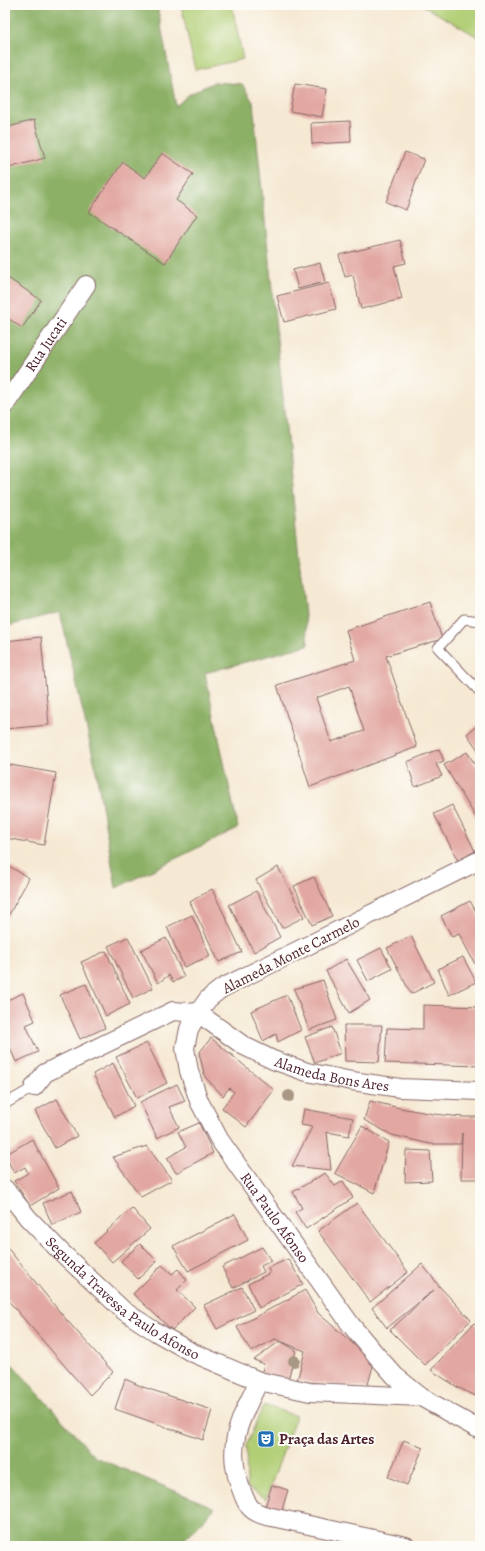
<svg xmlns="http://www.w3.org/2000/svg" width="485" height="1551" font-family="Alegreya,serif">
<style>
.green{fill:#b1ce74;stroke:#7e7650}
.forest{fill:#8cb166;stroke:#6b6848}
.building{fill:#e2a7a1;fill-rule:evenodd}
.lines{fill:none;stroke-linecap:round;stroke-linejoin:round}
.lane-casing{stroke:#866666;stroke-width:11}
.street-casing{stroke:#866666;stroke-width:20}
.lane{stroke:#fff;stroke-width:9}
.street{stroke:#fff;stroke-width:18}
.tree{fill:#a89783}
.labels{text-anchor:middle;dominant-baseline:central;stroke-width:4;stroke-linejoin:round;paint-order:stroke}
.street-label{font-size:15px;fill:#4a1f2b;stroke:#fdfcf7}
.poi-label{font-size:15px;font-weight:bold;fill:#4a1f2b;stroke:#fdfcf7;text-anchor:start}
</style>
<rect width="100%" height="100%" fill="#fdfcf7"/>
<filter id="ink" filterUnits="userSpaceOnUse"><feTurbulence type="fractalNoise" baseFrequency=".025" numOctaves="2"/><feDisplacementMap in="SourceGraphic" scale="8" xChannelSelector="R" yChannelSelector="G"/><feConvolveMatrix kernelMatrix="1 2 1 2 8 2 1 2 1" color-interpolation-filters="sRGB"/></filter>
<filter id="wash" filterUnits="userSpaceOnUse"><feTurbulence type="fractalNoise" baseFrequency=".012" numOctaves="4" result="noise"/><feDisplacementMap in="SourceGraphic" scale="16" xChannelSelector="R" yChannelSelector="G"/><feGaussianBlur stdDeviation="0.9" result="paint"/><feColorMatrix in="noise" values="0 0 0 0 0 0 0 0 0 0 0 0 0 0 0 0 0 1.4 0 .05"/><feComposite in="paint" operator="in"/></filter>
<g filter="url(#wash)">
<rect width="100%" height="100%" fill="#f6e9d3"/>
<!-- green -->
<path class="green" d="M181 5H232L243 59 195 70Z
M422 5H480V38Z
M264 1405 296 1416 266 1499 247 1488 246 1445Z"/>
<!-- forest -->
<path class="forest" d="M5 5H157L176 106 188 95 214 82 242 84 253 102 308 645 205 673 238 828 116 888 95 765 60 612 5 627Z
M5 1356 95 1457 215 1508 178 1546H5Z"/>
<g id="blocks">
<!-- building -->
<path class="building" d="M295 84 327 89 322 117 290 111Z
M34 120 45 158 5 169V128Z
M350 121 351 142 312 144 311 123Z
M405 152 424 159 406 210 386 202Z
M162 153 193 174 176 200 197 215 165 263 89 212 123 162 145 178Z
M400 240 406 263 394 266 402 299 361 309 353 275 345 277 339 255Z
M320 263 325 282 298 289 293 270Z
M5 276 41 300 22 328 5 316Z
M329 283 336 309 284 322 277 296Z
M430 602 442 639 386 656 417 747 310 787 277 685 355 660 346 630ZM349 686 364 731 331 742 316 698Z
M41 637 49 725 5 729V641Z
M480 723V753L467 734Z
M439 749 444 761 436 764 442 776 415 787 407 762Z
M467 752 480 772V824L444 765Z
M5 764 56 773 44 845 5 838 7 822H5Z
M452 805 475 851 458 861 434 814Z
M7 865 29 878 5 922V868Z
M278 867 304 917 282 928 256 880Z
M314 877 332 916 312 925 294 886Z
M212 889 242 952 219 962 190 902Z
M256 891 280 937 254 952 229 905Z
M470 901 480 919V961L475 964 459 934 452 937 441 916Z
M192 915 210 956 184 967 167 927Z
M411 936 434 982 411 994 387 948Z
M128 937 153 988 133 998 108 946Z
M166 938 184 977 173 982 169 975 158 983 141 950Z
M381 948 392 969 368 981 357 960Z
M106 951 130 1004 106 1016 81 962Z
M463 957 476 982 449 995 438 969Z
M346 959 370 1000 349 1013 326 971Z
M323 980 337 1020 309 1030 294 989Z
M86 984 105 1028 80 1039 60 995Z
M23 993 35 1021 26 1025 38 1052 16 1062 5 1036V1001Z
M287 995 301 1030 278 1042 276 1034 263 1041 251 1011Z
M423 1005 480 1007V1066L385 1063 387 1028 423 1029Z
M344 1025H382L379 1062 345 1061Z
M332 1027 341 1053 315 1063 305 1037Z
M211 1038 274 1090 246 1127 222 1108 234 1092 229 1088 223 1096 205 1077 199 1053Z
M147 1043 167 1083 137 1098 116 1057Z
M113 1063 134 1106 115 1117 93 1074Z
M177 1084 185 1101 169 1107 179 1127 157 1138 140 1102Z
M57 1099 77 1136 55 1148 35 1111Z
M370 1101 400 1108 434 1114 463 1117H480V1179H461L462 1133 461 1144H430L392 1135 364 1120Z
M304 1109 353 1118 349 1136 327 1132 331 1170 292 1166 312 1127 301 1125Z
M199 1123 213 1153 176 1173 167 1158 186 1147 178 1132Z
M362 1126 389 1142 374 1193 335 1173Z
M32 1139 59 1188 30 1206 14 1181 28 1173 25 1167 14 1173 5 1155Z
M147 1146 172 1180 141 1197 113 1157Z
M406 1150 430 1151 432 1181 405 1182Z
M325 1173 335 1186 343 1181 353 1198 306 1229 295 1212 302 1208 293 1192Z
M72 1191 81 1212 52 1225 43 1203Z
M357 1203 408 1272 370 1302 318 1231Z
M132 1208 150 1229 112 1262 94 1243Z
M235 1214 248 1240 188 1271 173 1246Z
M140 1244 157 1261 138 1279 121 1261Z
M5 1245 64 1317 113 1372 90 1395 5 1297Z
M262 1247 271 1261 261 1266 264 1272 233 1288 222 1267Z
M288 1259 303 1284 259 1308 248 1284 270 1273 268 1268Z
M422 1264 439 1286 471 1320 425 1365 390 1330 434 1290 387 1328 372 1308Z
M162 1265 172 1274 178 1269 187 1280 177 1290 195 1307 172 1330 133 1294Z
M242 1287 254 1310 217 1329 204 1305Z
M305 1290 318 1313 374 1362 367 1388 297 1381 305 1351 275 1339 251 1352 237 1327Z
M474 1323 480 1328V1398L457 1387 431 1370Z
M280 1341 296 1350 288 1380 261 1375 264 1364 254 1360Z
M125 1379 143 1387 212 1410 203 1440 115 1409Z
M404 1440 423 1448 407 1485 388 1477Z
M272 1485 288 1490 280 1516 264 1510Z"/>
</g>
</g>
<g filter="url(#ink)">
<use href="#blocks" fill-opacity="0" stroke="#866666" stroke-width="1"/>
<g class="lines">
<defs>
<path id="lane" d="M480 621 464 619 438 648 480 692
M5 1104 34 1087"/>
<g id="street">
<path id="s1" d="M5 405 86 285"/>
<path id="s2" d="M480 860 222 988 208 999 198 1013 189 1029 185 1048 189 1071 199 1101 219 1139 351 1325 377 1356 395 1376 421 1397 480 1430"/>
<path id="s3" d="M34 1087 45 1073 173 1011 198 1013 244 1046 273 1060 307 1072 352 1081 400 1088 480 1091"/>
<path id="s4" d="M5 1189 28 1218 60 1251 124 1311 156 1332 191 1352 259 1381 310 1392 421 1397"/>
<path d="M259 1381C241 1418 225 1444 240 1486 243 1494 246 1505 253 1510 257 1513 263 1515 267 1516L406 1546"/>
</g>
</defs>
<!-- lane casing -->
<use href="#lane" class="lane-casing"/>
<!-- street casing -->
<use href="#street" class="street-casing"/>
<!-- lane -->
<use href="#lane" class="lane"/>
<!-- street -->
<use href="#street" class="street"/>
</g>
<!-- trees -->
<g class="tree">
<circle cx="289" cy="1096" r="6"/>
<circle cx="294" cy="1361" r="6"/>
</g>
</g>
<!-- icons -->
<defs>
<symbol id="theatre-square" viewBox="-11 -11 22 22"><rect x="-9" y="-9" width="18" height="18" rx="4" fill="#1f6fb2" stroke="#fdfcf7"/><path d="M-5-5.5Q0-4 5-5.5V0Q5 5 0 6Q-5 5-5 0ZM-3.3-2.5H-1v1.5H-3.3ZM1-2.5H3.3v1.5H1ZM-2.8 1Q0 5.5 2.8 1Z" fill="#fff"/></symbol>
</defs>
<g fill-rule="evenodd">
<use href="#theatre-square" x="256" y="1429" width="20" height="20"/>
</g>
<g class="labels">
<!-- street labels -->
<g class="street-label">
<text stroke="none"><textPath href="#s1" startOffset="73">Rua Jucati</textPath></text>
<text transform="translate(291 955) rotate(-27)">Alameda Monte Carmelo</text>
<text stroke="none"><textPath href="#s3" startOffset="335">Alameda Bons Ares</textPath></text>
<text stroke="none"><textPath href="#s2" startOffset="555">Rua Paulo Afonso</textPath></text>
<text stroke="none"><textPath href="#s4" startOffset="162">Segunda Travessa Paulo Afonso</textPath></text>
</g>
<!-- poi labels -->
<g class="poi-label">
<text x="279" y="1439">Praça das Artes</text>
</g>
</g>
<!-- margin -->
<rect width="485" height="1551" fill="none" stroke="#fdfcf7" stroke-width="20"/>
</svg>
